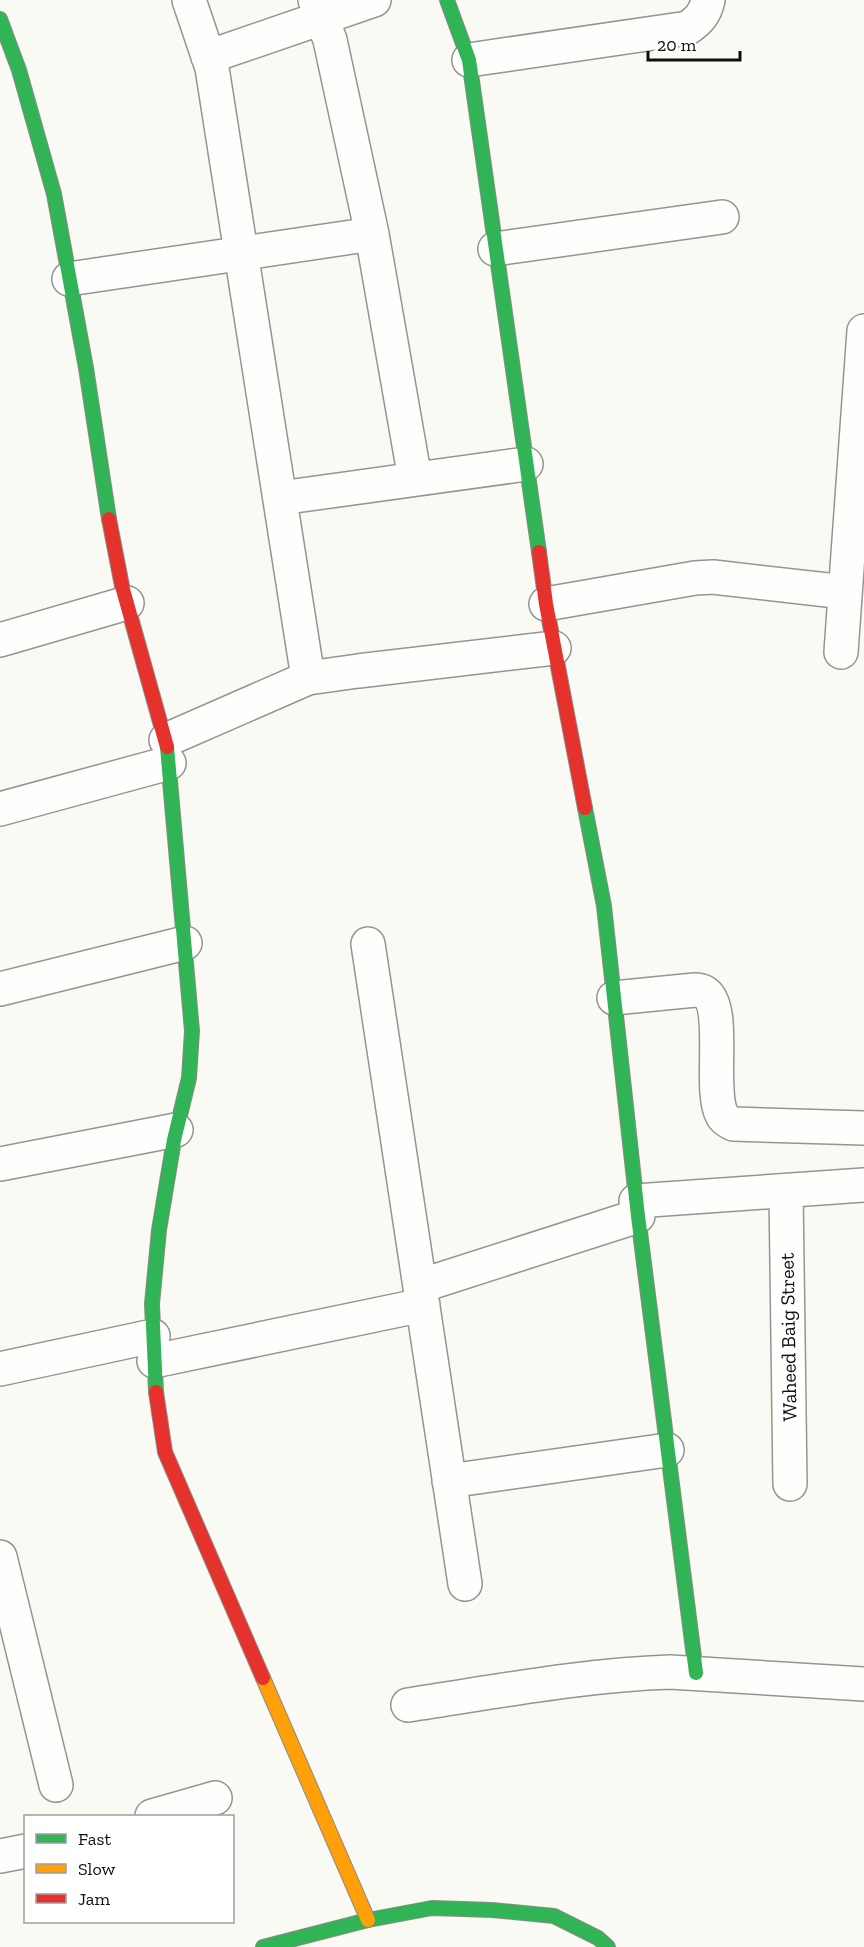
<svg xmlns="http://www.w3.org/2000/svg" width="864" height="1947" font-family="'Zilla Slab',serif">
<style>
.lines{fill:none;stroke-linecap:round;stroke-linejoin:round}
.street-casing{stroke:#949492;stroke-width:36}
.fast-casing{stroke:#8b8b88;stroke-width:16}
.slow-casing{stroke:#8b8b88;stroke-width:16}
.jam-casing{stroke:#8b8b88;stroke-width:16}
.street{stroke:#fefefd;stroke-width:33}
.fast{stroke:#30b455;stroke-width:14}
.slow{stroke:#ff9f0a;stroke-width:14}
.jam{stroke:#e5322d;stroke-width:14}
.labels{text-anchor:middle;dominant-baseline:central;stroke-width:6;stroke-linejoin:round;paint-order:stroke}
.street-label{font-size:20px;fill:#0e0e0e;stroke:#fff}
</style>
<rect width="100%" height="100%" fill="#fafaf4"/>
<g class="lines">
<defs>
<path id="street" d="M189 0 212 68 308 678
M315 0 330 40 372 234 415 479
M208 57 374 0
M469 60 688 28C699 20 705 14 708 0
M495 249 722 217
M69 279 372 234
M280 498 526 464
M546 604 695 578 713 577 845 592
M0 640 127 603
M841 652 864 331
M166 740 308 678 358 671 554 648
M0 809 169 763
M368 944 465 1584
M0 989 185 943
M614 998 695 990C697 990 702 991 704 992 728 1006 708 1089 722 1115 724 1119 729 1122 733 1124L864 1128
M0 1164 176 1130
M786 1191 790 1484
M636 1201 864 1185
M420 1286 638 1216
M154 1361 423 1305
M0 1369 153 1336
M449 1481 667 1450
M0 1557 56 1785
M408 1705C495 1692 582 1675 670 1672L864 1684
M152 1816 215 1798
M0 1856 26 1851"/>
<path id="fast" d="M447 0 469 60 539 552
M0 19 19 70 54 194 86 368 109 519
M585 808 604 906 638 1216 696 1673
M156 1392 152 1304 159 1230 174 1140 189 1078 192 1031 167 747
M263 1947 368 1920 432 1908 492 1910 554 1916 598 1938 608 1947"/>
<path id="slow" d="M263 1678 368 1920"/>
<path id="jam" d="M109 519 122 586 167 747
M539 552 546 604 585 808
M156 1392 165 1452 263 1678"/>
</defs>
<!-- street casing -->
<use href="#street" class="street-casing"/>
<!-- fast casing -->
<use href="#fast" class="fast-casing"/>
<!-- slow casing -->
<use href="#slow" class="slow-casing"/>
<!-- jam casing -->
<use href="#jam" class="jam-casing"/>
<!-- street -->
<use href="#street" class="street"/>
<!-- fast -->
<use href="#fast" class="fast"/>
<!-- slow -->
<use href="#slow" class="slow"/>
<!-- jam -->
<use href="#jam" class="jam"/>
</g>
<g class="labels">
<!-- street labels -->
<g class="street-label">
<text transform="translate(788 1337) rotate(-91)">Waheed Baig Street</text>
</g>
</g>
<!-- legend -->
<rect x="24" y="1815" width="210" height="108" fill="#ffffff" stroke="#9f9f9f" stroke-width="1.5"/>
<rect x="36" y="1834" width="30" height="9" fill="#30b455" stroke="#9f9f9f" stroke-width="1.5"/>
<text x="78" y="1845" font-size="18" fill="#0e0e0e">Fast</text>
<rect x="36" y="1864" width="30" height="9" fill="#ff9f0a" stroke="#9f9f9f" stroke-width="1.5"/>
<text x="78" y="1875" font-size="18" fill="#0e0e0e">Slow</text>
<rect x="36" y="1894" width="30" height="9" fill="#e5322d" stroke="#9f9f9f" stroke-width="1.5"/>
<text x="78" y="1905" font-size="18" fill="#0e0e0e">Jam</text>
<!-- scale -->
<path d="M648 51v9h92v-9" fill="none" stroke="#0e0e0e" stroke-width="3"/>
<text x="657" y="51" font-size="18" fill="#0e0e0e" stroke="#ffffff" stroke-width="4.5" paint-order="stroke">20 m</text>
</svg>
